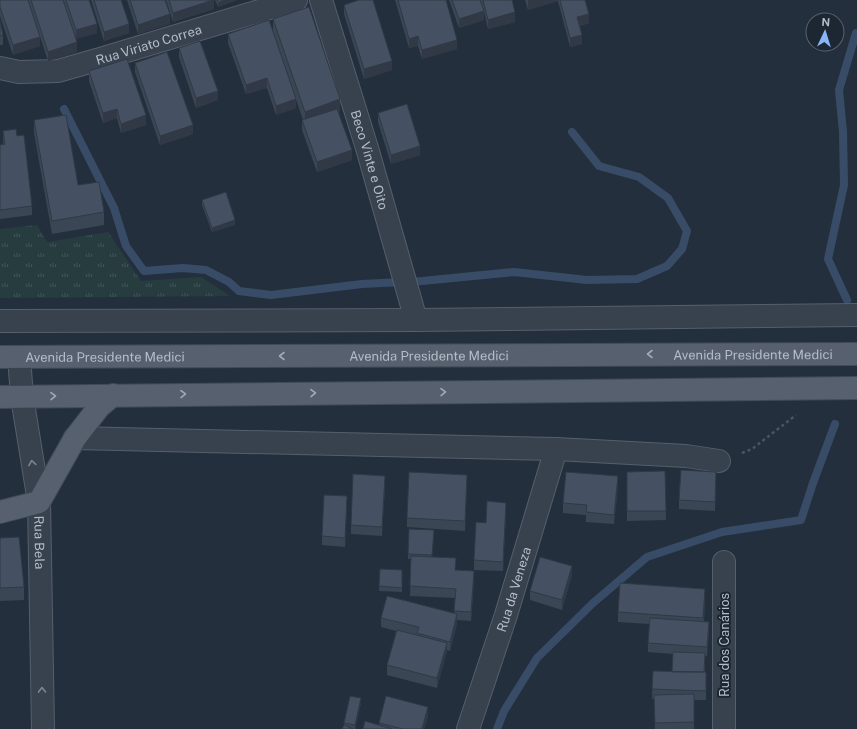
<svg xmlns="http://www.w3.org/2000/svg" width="857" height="729" font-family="'Public Sans',sans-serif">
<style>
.grass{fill:url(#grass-tufts)}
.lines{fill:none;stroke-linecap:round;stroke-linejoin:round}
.stream{stroke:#394c67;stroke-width:8}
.minor-casing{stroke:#565f6c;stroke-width:24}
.primary-casing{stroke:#414a57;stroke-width:24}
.path{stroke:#44595c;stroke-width:2.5;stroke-dasharray:3 3;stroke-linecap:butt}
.minor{stroke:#38414e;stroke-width:22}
.primary{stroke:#56606e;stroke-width:22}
.wall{fill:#3b4654}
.shaded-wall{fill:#303945}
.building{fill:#455162;stroke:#303945}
.oneway{stroke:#a1aab7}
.oneway2{stroke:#7c8592}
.labels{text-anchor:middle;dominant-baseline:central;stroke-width:4;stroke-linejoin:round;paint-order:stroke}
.street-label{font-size:13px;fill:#b4bcc9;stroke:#1d2633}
</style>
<defs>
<pattern id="grass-tufts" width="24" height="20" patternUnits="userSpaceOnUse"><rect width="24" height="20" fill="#263c3f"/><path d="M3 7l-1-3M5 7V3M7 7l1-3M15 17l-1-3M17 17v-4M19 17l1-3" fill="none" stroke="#435659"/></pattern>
</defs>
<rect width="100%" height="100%" fill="#242f3e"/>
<!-- grass -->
<path class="grass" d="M37 225 47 242 108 232 141 281 201 277 230 296 0 298V229Z"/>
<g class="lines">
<!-- stream -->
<path class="stream" d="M64 109 114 208 126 246 144 271 183 268 206 270 229 282 239 291 271 295 362 284 422 281 514 272 587 280 637 279 667 266 682 249 687 231 668 198 639 177 599 166 572 132
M847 300 828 259 844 185 843 132 839 90 856 33
M497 729 504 711 537 658 593 603 647 557 722 532 801 520 813 483 835 424"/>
<defs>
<g id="minor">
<path id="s1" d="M321 0 367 148 416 320"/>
<path id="s2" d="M0 68 19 72 58 71 100 59 296 0"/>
<path d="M0 321 416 320 857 315"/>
<path id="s3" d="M19 357 22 397 39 502 43 729"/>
<path d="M75 438 556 449 686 456 719 461"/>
<path id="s4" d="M468 729 506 615 556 449"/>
<path d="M724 729V562"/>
</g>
<g id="primary">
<path id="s5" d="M0 357 857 354"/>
<path d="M0 397 857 388"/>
<path d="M0 512 39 502 75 438 99 407 113 395"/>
</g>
</defs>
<!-- minor casing -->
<use href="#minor" class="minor-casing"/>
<!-- primary casing -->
<use href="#primary" class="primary-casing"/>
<!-- path -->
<path class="path" d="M742 453 752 449 796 415"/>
<!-- minor -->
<use href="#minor" class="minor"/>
<!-- primary -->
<use href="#primary" class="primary"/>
</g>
<!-- wall -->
<path class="wall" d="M0 0 28 1V0H63L77 52 48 61 29 3 40 46 13 55 0 16Z
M63 0H89L97 33 76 39Z
M91 0H121L129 33 104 41Z
M127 0H165L170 24 138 34Z
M166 0H214V9L173 22Z
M215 0H237L218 7Z
M395 0H446L457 49 422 59 418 46 409 48Z
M449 0H480L482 6 480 0H512L515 22 488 29 484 12V20L459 28Z
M525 0H585L589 23 580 26 582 44 570 47 558 1 528 10Z
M344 5 392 70 364 79 344 14Z
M273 19 340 113H339L352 160 317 172 302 130V120H303L273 32Z
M0 21 3 35V45H0Z
M228 34 296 108 276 115 267 88 246 94 228 43Z
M179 48 218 100 196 108 179 57Z
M135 63 193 134 160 145 135 72Z
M89 71 146 125 121 133 117 118 103 123 89 81Z
M378 113 420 155 391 164 378 122Z
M34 120 78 185 104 212V225L52 234 34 133Z
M3 131 17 136 32 206V215L0 219V145L3 144Z
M202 200 235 225 212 232 202 205Z
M665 471 666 520 627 521V472Z
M716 481 715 511 679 509V500Z
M385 485 382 536 351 534V525Z
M467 485 465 531 407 527V518Z
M618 486 614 524 586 522V515L563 513V503Z
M347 506 345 547 322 545V536Z
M506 512 503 571 474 570V560L486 523Z
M434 535 432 557 474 580 471 621 457 620V623L450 651 447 650 437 688 387 675V665L396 631 381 627V618L454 613 455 598 410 596 411 559H408V554Z
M0 538 24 587V600L0 601Z
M380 569 402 570V592L379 591Z
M572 575 562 610 530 600V591Z
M705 598 704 622 709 632 707 656H705V672H706V700H694V729H655L654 699H652L653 671 672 672 673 654 648 652V643L650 624 618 622V612Z
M361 703 355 729H342L344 725V723Z
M428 716 424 729H363L379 725V723Z"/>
<!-- shaded-wall -->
<path class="shaded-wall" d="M213 0H214V9L173 22V13Z
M225 0H237L218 7V3Z
M528 0H558V1L528 10Z
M484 11V20L459 28V19Z
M515 12V22L488 29V20Z
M170 14V24L138 34V25Z
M589 14V23L577 27V17Z
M97 24V33L76 39V30Z
M129 24V33L104 41V32Z
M582 35V44L570 47V38Z
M418 36V46L409 48V39Z
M40 37V46L13 55V45Z
M457 40V49L422 59V50Z
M77 42V52L48 61V52Z
M392 61V70L364 79V69Z
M267 78V88L246 94V85Z
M218 91V100L196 108V98Z
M296 99V108L276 115V106Z
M340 99V113L305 125V112Z
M117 109V118L103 123V113Z
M146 115V125L121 133V124Z
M193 125V134L160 145V136Z
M420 146V155L391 164V155Z
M352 150V160L317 172V162Z
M235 220V225L212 232V228Z
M467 475V485L465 531V521Z
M385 476V485L382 536V527Z
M618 476V486L614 524V515Z
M347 496V506L345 547V538Z
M506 503V512L503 571V562Z
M572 566V575L562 610V600Z
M474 571V580L471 621V612Z
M705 589V598L703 627V618Z
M457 614V623L450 651V642Z
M709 622V632L707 656V647Z
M447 643V652L437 688V678Z
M361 698V703L355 729V725Z
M428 707V716L424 729H422Z"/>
<!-- building -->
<path class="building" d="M0 0H28L40 37 13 45 0 7Z
M31 0H63L77 42 48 52Z
M66 0H89L97 24 76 30Z
M94 0H121L129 24 104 32Z
M130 0H165L170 14 138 25Z
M169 0H213L173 13Z
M217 0H225L218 3Z
M359 0H373L392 61 364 69 344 5Z
M398 0H446L457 40 422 50 418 36 409 39Z
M452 0H480L484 11 459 19Z
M483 0H512L515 12 488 20Z
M560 0H585L589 14 577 17 582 35 570 38Z
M309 7 340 99 305 112 273 19Z
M269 20 296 99 276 106 267 78 246 85 228 34Z
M0 21 3 35 0 36Z
M200 41 218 91 196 98 179 48Z
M167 52 193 125 160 136 135 63Z
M127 59 146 115 121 124 117 109 103 113 89 71Z
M407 104 420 146 391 155 378 113Z
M337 109 352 150 317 162 302 120Z
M66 115 78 185 99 182 104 212 52 221 34 120Z
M16 129 17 136 24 135 32 206 0 210V145L5 144 3 131Z
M226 192 235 220 212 228 202 200Z
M681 470 716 472 715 502 679 500Z
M665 471 666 511H627V472Z
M409 472 467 475 465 521 407 518Z
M566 472 618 476 614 515 586 512 587 505 563 503Z
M353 474 385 476 382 527 351 525Z
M324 495 347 496 345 538 322 536Z
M487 501 506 503 503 562 474 560 476 522 486 523Z
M409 529 434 530 432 555 408 554Z
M19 537 24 587 0 588V538Z
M411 556 456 558 455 570 474 571 471 612 454 611 456 589 410 586Z
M540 557 572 566 562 600 530 591Z
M380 569 402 570V588L379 586Z
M620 583 705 589 703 618 618 612Z
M387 596 457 614 450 642 417 633 419 627 381 618Z
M650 618 709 622 707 647 648 643Z
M397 630 447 643 437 678 387 665Z
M673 652 705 653 704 672H672Z
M653 671 706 672V691L652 689Z
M694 694V722L655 723 654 695Z
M350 696 361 698 355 725 344 723Z
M386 696 428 707 422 729H403L379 723Z
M365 721 392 729H363Z
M344 725 353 729H342Z"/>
<!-- one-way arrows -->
<defs><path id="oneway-chevron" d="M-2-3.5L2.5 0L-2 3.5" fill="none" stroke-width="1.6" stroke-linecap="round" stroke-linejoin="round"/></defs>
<g class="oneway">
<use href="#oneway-chevron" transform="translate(650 354) rotate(180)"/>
<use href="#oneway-chevron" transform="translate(282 356) rotate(180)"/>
<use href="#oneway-chevron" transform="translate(443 392) rotate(-1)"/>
<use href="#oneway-chevron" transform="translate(313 393) rotate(-1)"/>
<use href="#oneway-chevron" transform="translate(183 394) rotate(-1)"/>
<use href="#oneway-chevron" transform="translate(53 396) rotate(-1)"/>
</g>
<g class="oneway2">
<use href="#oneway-chevron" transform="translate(32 463) rotate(-99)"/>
<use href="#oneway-chevron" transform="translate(42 690) rotate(-91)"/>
</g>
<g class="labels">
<!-- street labels -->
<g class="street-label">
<text stroke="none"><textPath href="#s2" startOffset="153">Rua Viriato Correa</textPath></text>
<text stroke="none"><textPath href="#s1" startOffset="167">Beco Vinte e Oito</textPath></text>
<text stroke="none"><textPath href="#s5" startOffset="753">Avenida Presidente Medici</textPath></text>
<text stroke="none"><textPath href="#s5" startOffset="429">Avenida Presidente Medici</textPath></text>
<text stroke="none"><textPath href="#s5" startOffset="105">Avenida Presidente Medici</textPath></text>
<text stroke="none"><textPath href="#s3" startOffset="187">Rua Bela</textPath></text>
<text stroke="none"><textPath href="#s4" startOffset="147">Rua da Veneza</textPath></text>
<text transform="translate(724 645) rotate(-90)">Rua dos Canários</text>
</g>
</g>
<!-- north arrow -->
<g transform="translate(825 32) rotate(4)"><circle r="19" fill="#1d2633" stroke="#59626f"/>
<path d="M0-3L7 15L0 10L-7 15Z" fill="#8ab4f8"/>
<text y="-6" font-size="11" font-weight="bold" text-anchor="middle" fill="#b4bcc9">N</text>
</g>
</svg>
